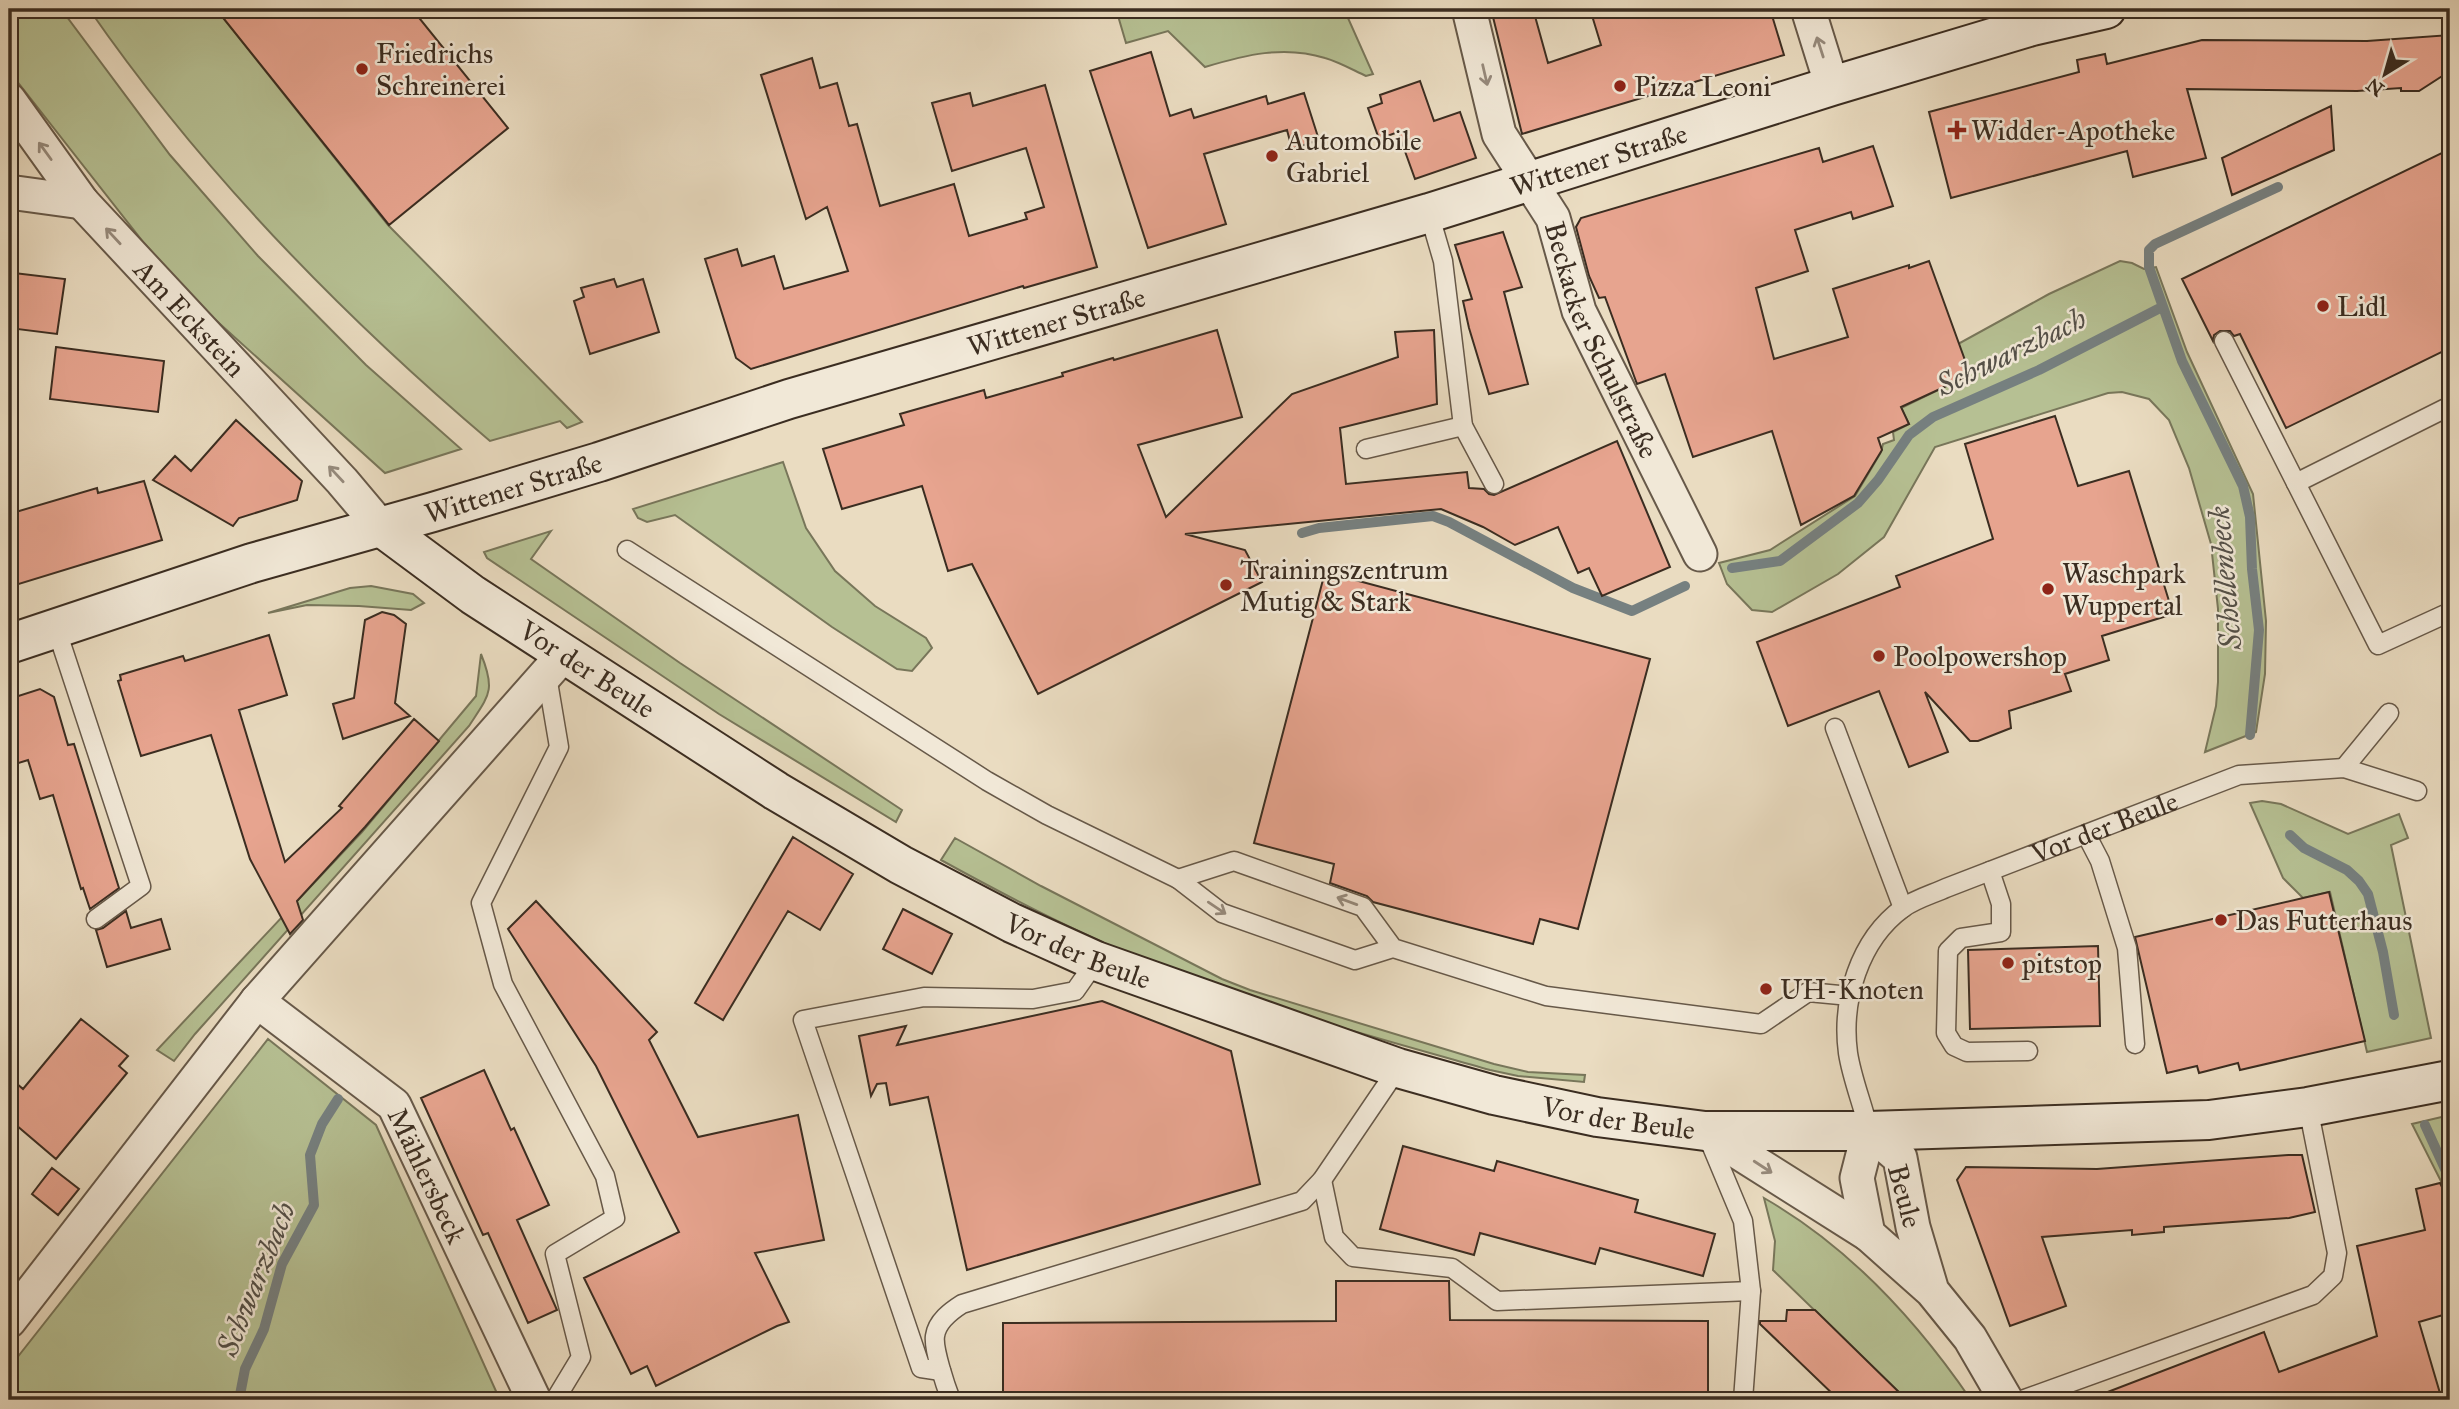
<svg xmlns="http://www.w3.org/2000/svg" width="2459" height="1409" font-family="'IM FELL Great Primer',serif">
<style>
.green{fill:#b6c093;stroke:#78765a;stroke-width:2}
.lines{fill:none;stroke-linecap:round;stroke-linejoin:round}
.stream{stroke:#768080;stroke-width:10}
.building{fill:#e7a48f;stroke:#3b2d21;stroke-width:2}
.lane-casing{stroke:#675949;stroke-width:21}
.street-casing{stroke:#675949;stroke-width:37}
.secondary-casing{stroke:#3b2d21;stroke-width:42}
.lane{stroke:#f1e8d7;stroke-width:18}
.street{stroke:#f1e8d7;stroke-width:33}
.secondary{stroke:#f1e8d7;stroke-width:38}
.oneway{stroke:#968a7c}
.poi-dot{fill:#8f2418;stroke:#f1e8d7;stroke-width:2.5}
.labels{text-anchor:middle;dominant-baseline:central;stroke-width:5;stroke-linejoin:round;paint-order:stroke}
.poi-label{font-size:28px;fill:#3b2d21;stroke:#f1e8d7;text-anchor:start}
.street-label{font-size:28px;fill:#3b2d21;stroke:#f1e8d7}
.water-label{font-size:30px;font-style:italic;fill:#545048;stroke:#f1e8d7}
</style>
<rect width="100%" height="100%" fill="#eadcc1"/>
<filter id="stains"><feTurbulence type="fractalNoise" baseFrequency=".00286" numOctaves="4"/><feColorMatrix values="0 0 0 0 .2 0 0 0 0 .09 0 0 0 0 .02 0 0 0 .5 -.17"/></filter>
<radialGradient id="worn" r=".72"><stop offset=".6" stop-color="#630" stop-opacity="0"/><stop offset="1" stop-color="#630" stop-opacity=".3"/></radialGradient>
<!-- green -->
<path class="green" d="M9 9H61L170 155 258 256 366 365 461 449 385 473 199 305 144 243 9 71Z
M89 9H216L388 225 582 422 567 428 560 421 490 441C339 313 202 172 89 9Z
M1116 9H1344L1373 74 1366 76C1353 70 1339 62 1325 58 1284 45 1245 55 1205 67L1168 31 1126 43Z
M2120 261 2132 263 2144 269 2156 267 2187 352 2253 494 2266 621 2265 674 2256 732 2205 752 2216 706 2218 682V609L2211 544 2189 468 2169 420 2149 399 2122 392 2108 393 1935 447 1884 537 1838 574 1772 612 1752 610 1727 584 1719 563 1770 550 1855 496 1881 452 1883 444 1894 440 1893 432 1909 424 1901 408 1969 375 1958 344 2049 294Z
M783 462 806 528 835 571 875 606 926 638 932 648 912 671 897 669 832 627 675 515 647 522 638 518 633 509Z
M551 531 531 559 680 663 902 810 896 822 719 714 487 558 484 552Z
M371 586 413 594 424 603 411 610 359 606 307 605 268 613 350 588Z
M481 654C496 691 489 695 469 726L195 1034 174 1061 157 1050 362 832 476 696Z
M2262 801 2281 804 2348 834 2399 814 2408 838 2391 845 2431 1038 2367 1052 2330 892 2303 898 2283 878 2250 803Z
M955 838 1041 886 1222 979 1250 990 1494 1064 1528 1072 1585 1075 1584 1082 1518 1076 1490 1070C1374 1037 1257 1006 1146 961 1075 932 1008 897 941 860Z
M268 1039 376 1125 500 1400H9V1368Z
M2450 1115V1199L2412 1124Z
M1764 1198C1848 1246 1917 1321 1971 1400H1907L1773 1270 1775 1241Z"/>
<g class="lines">
<!-- stream -->
<path class="stream" d="M1302 533 1319 528 1433 516 1449 522 1573 588 1632 611 1685 586
M1732 568 1780 561 1858 503 1878 480 1909 435 1933 417 2039 370 2162 307
M2250 735 2259 630 2252 569 2250 517 2243 486 2182 361 2149 267V250L2155 244 2278 187
M2290 835 2304 848 2347 870 2359 881 2368 894 2383 952 2394 1015
M2425 1125 2450 1180
M239 1400 245 1369 264 1329 282 1264 314 1205 310 1155 322 1124 338 1099"/>
</g>
<!-- building -->
<path class="building" d="M216 9H412L508 128 389 225Z
M1491 9H1533L1548 63 1601 45 1590 9H1770L1784 55 1522 134Z
M2450 35V71L2419 91H2401V88L2357 91 2187 89 2206 158 2133 177 2127 151 1951 198 1929 112 2079 72 2077 60 2105 54 2107 64 2202 40 2367 41Z
M1151 52 1170 116 1191 109 1194 118 1266 96 1268 104 1304 93 1319 140 1292 149 1287 130 1204 154 1226 224 1148 248 1090 71Z
M812 58 820 88 837 83 849 126 857 124 880 206 954 184 969 236 1027 219 1025 213 1044 207 1026 148 952 171 932 103 970 93 973 106 1045 85 1097 267 1024 288 1023 286 751 369 736 358 705 259 737 249 742 266 774 256 784 289 848 271 827 207 806 219 761 75Z
M1420 81 1434 121 1460 112 1476 158 1415 179 1398 132 1379 139 1368 108 1382 103 1380 95Z
M2331 106 2334 150 2232 195 2222 158Z
M1873 146 1893 206 1853 219 1851 212 1795 230 1808 271 1756 288 1774 359 1848 337 1833 289 1909 265V268L1929 261 1966 363 1962 365 1968 376 1901 407 1909 424 1878 438 1882 450 1854 496 1801 525 1772 431 1693 457 1665 374 1637 384 1605 297 1599 298 1589 276 1576 227 1581 218 1819 148 1823 162Z
M2450 149V348L2286 428 2240 334 2234 336 2230 331H2220L2214 335 2213 341 2182 279Z
M1503 232 1522 287 1504 292 1528 384 1489 394 1469 328 1463 301 1472 299 1455 245Z
M14 273 65 279 57 334 9 328Z
M614 279 617 287 643 279 659 332 590 354 574 301 584 297 581 288Z
M1217 330 1242 417 1138 445 1166 517 1292 394 1398 357 1395 332 1434 330 1437 404 1340 428 1346 484 1467 472 1469 488 1484 489 1489 494 1494 495 1617 441 1670 567 1602 596 1589 568 1578 573 1558 527 1515 545 1483 527 1441 509 1185 534 1245 550 1262 582 1038 694 972 564 948 571 922 486 842 509 823 449 904 425 900 414 984 390 986 398 1063 376 1062 373 1113 358 1114 360Z
M56 347 164 361 158 412 50 399Z
M2055 416 2078 486 2129 471 2173 614 2102 636 2109 660 2065 674 2071 691 2009 711 2011 728 1978 741H1970L1925 692 1948 752 1909 767 1879 691 1788 726 1757 642 1900 587 1896 576 1993 539 1965 444Z
M236 420 302 481 297 500 239 518 233 526 153 480 175 456 191 471Z
M144 481 162 540 9 587V514L97 488 98 493Z
M1325 572 1650 659 1578 929 1540 919 1533 944 1373 902 1367 896 1330 883 1334 864 1254 843Z
M382 612 394 615 406 624 395 703 410 716 343 739 333 704 354 698 365 620Z
M269 635 287 695 239 710 285 862 342 808 339 806 414 719 439 741 365 827 297 901 303 920 290 934 250 859 211 735 141 756 118 681 121 680 120 675 183 656 185 661Z
M40 689 54 697 68 745 74 744 119 888 90 909 83 888 81 889 53 795 40 799 28 760 9 766V699Z
M793 837 853 874 820 930 788 911 723 1020 695 1003Z
M2329 892 2365 1041 2240 1070 2238 1063 2199 1073 2197 1066 2167 1073 2135 937Z
M536 901 657 1032 649 1040 698 1137 798 1115 824 1240 755 1253 789 1322 777 1326 656 1386 647 1366 631 1374 584 1278 679 1232 596 1066 508 929Z
M903 909 952 934 932 974 883 949Z
M126 911 131 928 161 919 170 949 107 967 96 930 103 928Z
M2098 946 2100 1026 1970 1029 1968 950Z
M1102 1001 1231 1051 1260 1184 967 1270 928 1097 890 1105 886 1083 877 1084 871 1096 859 1036 906 1026 897 1045Z
M81 1019 128 1056 119 1066 127 1073 56 1159 9 1119V1077L23 1089Z
M484 1070 511 1130 514 1128 549 1205 517 1220 557 1310 528 1323 488 1233 483 1235 421 1098Z
M1403 1146 1494 1171 1497 1161 1638 1200 1635 1212 1715 1234 1703 1276 1600 1248 1595 1264 1480 1233 1474 1255 1380 1229Z
M2288 1155H2302L2315 1212 2289 1218 2164 1227V1232L2132 1235V1230L2042 1237 2066 1306 2010 1326 1957 1180 1966 1167 2097 1169Z
M52 1168 79 1189 58 1215 32 1194Z
M2440 1183 2450 1203V1313L2419 1322 2442 1400H2092V1398L2264 1332 2279 1372 2377 1336 2357 1246 2425 1230 2416 1189Z
M1336 1281H1449L1450 1320 1708 1321V1400H1003V1323L1336 1321Z
M1787 1310H1815L1907 1400H1839L1760 1324V1321H1786Z"/>
<g class="lines">
<defs>
<g id="lane">
<path d="M1429 213 1443 261 1463 426 1494 484"/>
<path d="M2224 341 2378 645 2450 612"/>
<path d="M1366 449 1463 426"/>
<path d="M2296 483 2450 406"/>
<path d="M627 550 987 781 1047 815 1178 879"/>
<path d="M56 628 141 886 96 919"/>
<path d="M547 676 559 747 481 903 503 984 605 1176 615 1218 555 1254 581 1357 555 1400"/>
<path d="M1835 728 1903 908"/>
<path d="M2344 768 2389 713"/>
<path d="M2086 834 2100 861 2127 948 2135 1044"/>
<path d="M1990 871 2001 904V932L1961 938 1948 951 1946 1033 1954 1046 1967 1052 2028 1051"/>
<path d="M1393 948 1363 907 1234 861 1178 879 1222 913 1355 960 1393 948 1546 996 1761 1024 1808 992 1850 996"/>
<path id="s1" d="M1869 1131C1863 1105 1852 1079 1848 1053 1841 1001 1859 940 1903 908 1915 899 1933 894 1946 888L2239 775 2344 768 2417 791"/>
<path d="M1707 1135 1743 1221 1751 1291 1743 1400"/>
<path d="M1322 1180 1334 1237 1353 1257 1452 1268 1497 1301 1751 1291"/>
<path d="M941 1371 921 1368 803 1020 924 997 1033 999 1075 991 1096 961"/>
<path d="M951 1400C946 1387 933 1349 935 1336 937 1321 951 1311 962 1304L1302 1201 1322 1180 1398 1068"/>
<path d="M2022 1400 2313 1295 2333 1276 2337 1253 2308 1107"/>
</g>
<g id="street">
<path id="s2" d="M1469 9 1499 134 1553 218 1579 311 1700 554"/>
<path d="M1808 9 1832 86"/>
<path id="s3" d="M9 100 82 202 342 481 380 526"/>
<path d="M9 192 82 202"/>
<path id="s4" d="M257 1001 394 1105 534 1400"/>
<path d="M1705 1131 1868 1234"/>
<path d="M1932 1291 1913 1227 1900 1158 1869 1131 1857 1178 1868 1234 1932 1291 1970 1338 2006 1400"/>
<path d="M9 1321 257 1001 565 653"/>
</g>
<g id="secondary">
<path id="s5" d="M380 526 473 595 776 791 901 865 1012 923 1096 961 1398 1068 1494 1095 1597 1117 1705 1131H1869L2209 1120 2308 1107 2450 1080"/>
<path id="s6" d="M9 644 252 563 433 512 599 462 789 399 1429 213 1832 86 2032 26 2106 9"/>
</g>
</defs>
<!-- lane casing -->
<use href="#lane" class="lane-casing"/>
<!-- street casing -->
<use href="#street" class="street-casing"/>
<!-- secondary casing -->
<use href="#secondary" class="secondary-casing"/>
<!-- lane -->
<use href="#lane" class="lane"/>
<!-- street -->
<use href="#street" class="street"/>
<!-- secondary -->
<use href="#secondary" class="secondary"/>
</g>
<!-- one-way arrows -->
<defs><path id="oneway-shaft" d="M-6 0H5M1.5-3L5.5 0L1.5 3" fill="none" stroke-width="1.6" stroke-linecap="round" stroke-linejoin="round" transform="scale(1.75)"/></defs>
<g class="oneway">
<use href="#oneway-shaft" transform="translate(1820 47) rotate(-108)"/>
<use href="#oneway-shaft" transform="translate(1485 75) rotate(77)"/>
<use href="#oneway-shaft" transform="translate(45 151) rotate(-126)"/>
<use href="#oneway-shaft" transform="translate(113 236) rotate(-133)"/>
<use href="#oneway-shaft" transform="translate(336 474) rotate(-133)"/>
<use href="#oneway-shaft" transform="translate(1347 901) rotate(-160)"/>
<use href="#oneway-shaft" transform="translate(1217 908) rotate(34)"/>
<use href="#oneway-shaft" transform="translate(1763 1167) rotate(33)"/>
</g>
<!-- markers -->
<g class="poi-dot">
<circle cx="362" cy="69" r="7"/>
<circle cx="1620" cy="86" r="7"/>
<path d="M1953.5 119.5h7v7h7v7h-7v7h-7v-7h-7v-7h7z"/>
<circle cx="1272" cy="156" r="7"/>
<circle cx="2323" cy="306" r="7"/>
<circle cx="1226" cy="585" r="7"/>
<circle cx="2048" cy="589" r="7"/>
<circle cx="1879" cy="656" r="7"/>
<circle cx="2221" cy="920" r="7"/>
<circle cx="2008" cy="963" r="7"/>
<circle cx="1766" cy="989" r="7"/>
</g>
<g class="labels">
<!-- poi labels -->
<g class="poi-label">
<text x="376" y="53">Friedrichs<tspan x="376" dy="32">Schreinerei</tspan></text>
<text x="1634" y="86">Pizza Leoni</text>
<text x="1971" y="130">Widder-Apotheke</text>
<text x="1286" y="140">Automobile<tspan x="1286" dy="32">Gabriel</tspan></text>
<text x="2337" y="306">Lidl</text>
<text x="1240" y="569">Trainingszentrum<tspan x="1240" dy="32">Mutig &amp; Stark</tspan></text>
<text x="2062" y="573">Waschpark<tspan x="2062" dy="32">Wuppertal</tspan></text>
<text x="1893" y="656">Poolpowershop</text>
<text x="2235" y="920">Das Futterhaus</text>
<text x="2022" y="963">pitstop</text>
<text x="1780" y="989">UH-Knoten</text>
</g>
<!-- street labels -->
<g class="street-label">
<text stroke="none"><textPath href="#s6" startOffset="1662">Wittener Straße</textPath></text>
<text stroke="none"><textPath href="#s3" startOffset="284">Am Eckstein</textPath></text>
<text stroke="none"><textPath href="#s6" startOffset="1096">Wittener Straße</textPath></text>
<text stroke="none"><textPath href="#s2" startOffset="360">Beckacker Schulstraße</textPath></text>
<text stroke="none"><textPath href="#s6" startOffset="528">Wittener Straße</textPath></text>
<text stroke="none"><textPath href="#s5" startOffset="252">Vor der Beule</textPath></text>
<text stroke="none"><textPath href="#s1" startOffset="460">Vor der Beule</textPath></text>
<text stroke="none"><textPath href="#s5" startOffset="819">Vor der Beule</textPath></text>
<text stroke="none"><textPath href="#s5" startOffset="1386">Vor der Beule</textPath></text>
<text stroke="none"><textPath href="#s4" startOffset="250">Mählersbeck</textPath></text>
<text transform="translate(1905 1196) rotate(75)">Beule</text>
</g>
<!-- water labels -->
<g class="water-label">
<text transform="translate(2011 352) rotate(-26)">Schwarzbach</text>
<text transform="translate(2225 578) rotate(-95)">Schellenbeck</text>
<text transform="translate(256 1279) rotate(-68)">Schwarzbach</text>
</g>
</g>
<!-- margin -->
<rect width="2459" height="1409" fill="none" stroke="#eadcc1" stroke-width="35"/>
<rect x="10" y="10" width="2438" height="1388" fill="none" stroke="#3b2d21" stroke-width="3.5"/>
<rect x="18" y="18" width="2424" height="1374" fill="none" stroke="#3b2d21" stroke-width="2"/>
<!-- north arrow -->
<g transform="translate(2385 74) rotate(217)" stroke="#f1e8d7" stroke-width="5" paint-order="stroke">
<path d="M0-5L12 26L0 18L-12 26Z" fill="#3b2d21"/>
<text y="-10" font-size="19" font-weight="bold" text-anchor="middle" fill="#3b2d21">N</text>
</g>
<rect width="100%" height="100%" filter="url(#stains)"/>
<rect width="100%" height="100%" fill="url(#worn)"/>
</svg>
